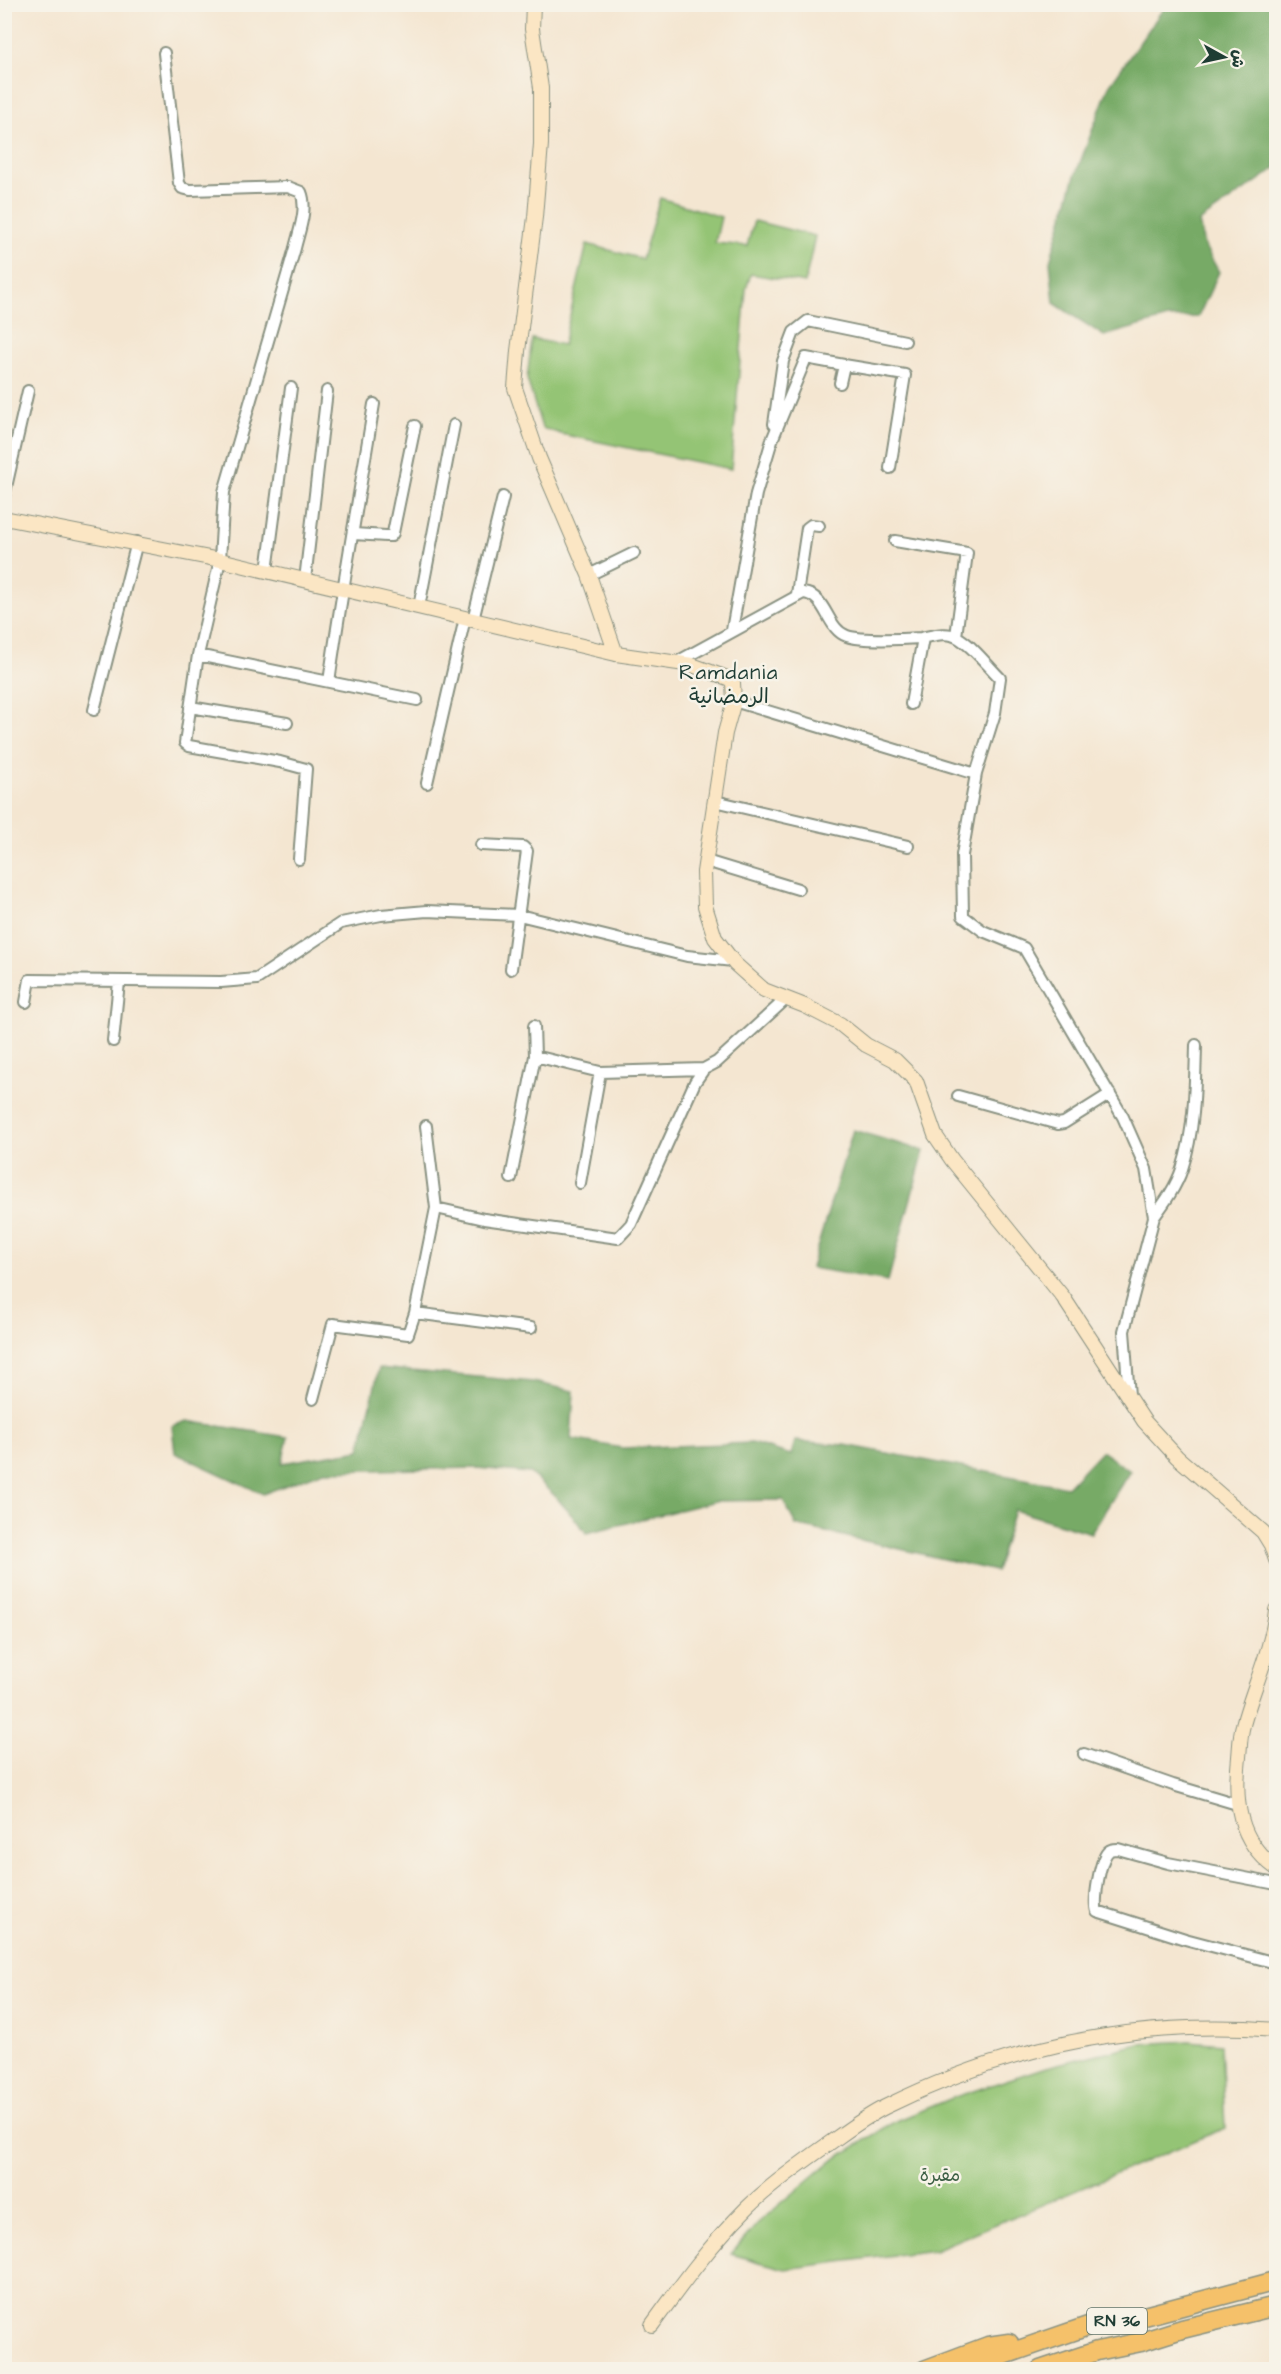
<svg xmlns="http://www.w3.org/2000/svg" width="1281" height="2374" font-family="'Architects Daughter','Playpen Sans Arabic',sans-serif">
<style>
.green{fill:#94c474;stroke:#5a8054;stroke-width:1.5}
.forest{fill:#7a6;stroke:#4b744d;stroke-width:1.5}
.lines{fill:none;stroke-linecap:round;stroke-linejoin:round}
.street-casing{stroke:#8a9282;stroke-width:14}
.secondary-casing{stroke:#8a9282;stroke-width:16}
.highway-casing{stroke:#8a9282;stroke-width:21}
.street{stroke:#fff;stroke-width:10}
.secondary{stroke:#fbe6c4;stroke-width:14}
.highway{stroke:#f5c16b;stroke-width:18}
.labels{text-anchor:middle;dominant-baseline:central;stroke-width:5;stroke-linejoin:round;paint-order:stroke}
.shield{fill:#f7f3e8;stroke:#60746a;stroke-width:1.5}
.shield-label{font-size:16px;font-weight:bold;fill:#1f3d34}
.park-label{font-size:18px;fill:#3c5f44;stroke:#f7f3e8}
.quarter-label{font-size:21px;letter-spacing:1.5px;fill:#1f3d34;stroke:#f7f3e8}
</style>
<rect width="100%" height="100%" fill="#f7f3e8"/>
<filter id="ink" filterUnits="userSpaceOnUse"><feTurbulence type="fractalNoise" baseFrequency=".0167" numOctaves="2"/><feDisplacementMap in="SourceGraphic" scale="12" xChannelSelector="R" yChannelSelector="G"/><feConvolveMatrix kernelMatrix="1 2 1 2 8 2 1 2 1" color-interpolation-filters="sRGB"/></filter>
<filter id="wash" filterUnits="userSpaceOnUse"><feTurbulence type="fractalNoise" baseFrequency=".008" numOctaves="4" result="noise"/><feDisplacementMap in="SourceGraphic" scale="24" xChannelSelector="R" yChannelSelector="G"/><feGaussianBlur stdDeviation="1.35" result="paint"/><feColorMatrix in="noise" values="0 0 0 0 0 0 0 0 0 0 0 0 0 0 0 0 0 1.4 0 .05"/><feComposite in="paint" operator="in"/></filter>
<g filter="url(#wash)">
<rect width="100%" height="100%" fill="#f4e6d1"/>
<!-- green -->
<path class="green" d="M660 198 721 217 715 243 747 246 754 221 815 236 805 283 751 274 746 289 731 469 561 434 542 428 527 379 532 339 563 345 587 244 642 259Z
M1189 2041 1221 2044 1225 2128 934 2250 785 2269 731 2254 758 2223 830 2162 894 2122 955 2097 1046 2067 1139 2044Z"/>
<!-- forest -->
<path class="forest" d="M1166 5H1276V168L1199 222 1204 245 1219 272 1198 317 1168 318 1104 336 1054 303 1050 261 1075 176 1109 86Z
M853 1130 924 1151 888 1281 811 1268Z
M379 1368 533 1382 574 1391 571 1439 622 1448 752 1443 791 1455 795 1441 845 1445 1067 1487 1101 1451 1130 1471 1091 1533 1014 1510 996 1571 796 1525 783 1500 716 1501 587 1533 555 1496 530 1473 477 1468 324 1471 263 1494 175 1453 172 1426 187 1421 288 1437 282 1463 360 1450Z"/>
</g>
<g filter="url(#ink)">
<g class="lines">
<defs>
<path id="street" d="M164 53 179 183 182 188 190 190 288 187 301 192C308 209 299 231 295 248L224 492 220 560 198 655 185 743 189 746 280 762 306 769 299 859
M844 365 905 375 890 468
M774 424 783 361 794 332 808 321 905 341
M4 496 28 391
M354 534 386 536H391L393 533 415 426
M895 541 967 553 956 636
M267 571 291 388
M589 575 634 553
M305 580 327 391
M797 594 807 528 811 525 819 526
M419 607 454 425
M473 620 503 497
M732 630 756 494 772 440 806 358 844 365 840 383
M198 655 417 700
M677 662 803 593C827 595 826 629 847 636 861 641 905 639 921 638 932 636 946 631 957 637 973 646 987 665 1000 678L995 713 976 774 962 855 963 916 983 931 1024 948 1123 1117 1146 1169 1154 1217 1124 1331 1129 1396
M329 682C342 589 359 497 374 404
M734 701 976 774
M911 704 923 638
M190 707 287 723
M94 710 137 542
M427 783 465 618
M715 801 908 846
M481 845 523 847 527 851 511 969
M706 861 798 889
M26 1002 30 980 221 982 257 979 341 923 381 915 427 911 519 915 687 956 733 961
M534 1026 535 1056
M113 1041 119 982
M958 1096 1058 1124 1064 1123 1110 1094
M426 1126 436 1208
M511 1178 535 1056 600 1072 704 1069
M580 1183 600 1072
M1154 1217C1165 1202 1176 1187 1182 1169 1195 1130 1195 1085 1196 1045
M415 1313 531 1328
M313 1399 333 1324 408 1334 415 1313 436 1208 484 1219 618 1238 631 1224 695 1082 704 1069 717 1062 786 999
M1084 1754 1173 1785 1237 1804
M1276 1884 1168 1863 1118 1849C1115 1849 1111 1849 1109 1851 1100 1857 1093 1902 1097 1911L1185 1939 1276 1963"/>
<path id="secondary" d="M533 4 532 29 541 88V144L535 217 518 351 515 388 539 458 589 575 616 654
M4 518 220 560 616 654 692 665 730 679 733 683 734 701 725 733 704 872 705 906 715 938 735 964 764 990 805 1006 840 1024 866 1045 895 1060 916 1081 935 1135 952 1160 1063 1297 1144 1421 1177 1457 1263 1532 1271 1545 1276 1560
M1276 1610C1272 1650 1253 1687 1243 1725 1240 1735 1240 1747 1239 1757 1234 1802 1238 1841 1276 1868
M652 2325C681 2285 711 2244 746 2209 767 2188 793 2169 817 2152 839 2137 861 2119 885 2107 1008 2046 1140 2019 1276 2030"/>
<path id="highway" d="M924 2370 988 2346 1009 2343
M961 2370 1091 2325 1133 2319 1276 2281
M1040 2370 1097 2351 1141 2342 1182 2329 1276 2306"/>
</defs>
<!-- street casing -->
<use href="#street" class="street-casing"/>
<!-- secondary casing -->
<use href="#secondary" class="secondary-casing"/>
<!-- highway casing -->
<use href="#highway" class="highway-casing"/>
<!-- street -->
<use href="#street" class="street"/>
<!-- secondary -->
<use href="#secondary" class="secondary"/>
<!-- highway -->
<use href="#highway" class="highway"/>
</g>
</g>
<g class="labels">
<!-- shield labels -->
<rect class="shield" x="1087" y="2308" width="60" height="26" rx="4.5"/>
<g class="shield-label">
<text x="1117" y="2321">RN 36</text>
</g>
<!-- park labels -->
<g class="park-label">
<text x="940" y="2175">مقبرة</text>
</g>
<!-- quarter labels -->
<g class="quarter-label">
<text x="729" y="672">Ramdania<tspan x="729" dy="24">الرمضانية</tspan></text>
</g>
</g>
<!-- margin -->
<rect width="1281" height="2374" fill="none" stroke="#f7f3e8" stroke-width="24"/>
<!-- north arrow -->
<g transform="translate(1224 57) rotate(98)" stroke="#f7f3e8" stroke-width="4.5" paint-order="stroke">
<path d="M0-4.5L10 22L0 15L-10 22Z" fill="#1f3d34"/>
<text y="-9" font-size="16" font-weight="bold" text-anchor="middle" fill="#1f3d34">ش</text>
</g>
</svg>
